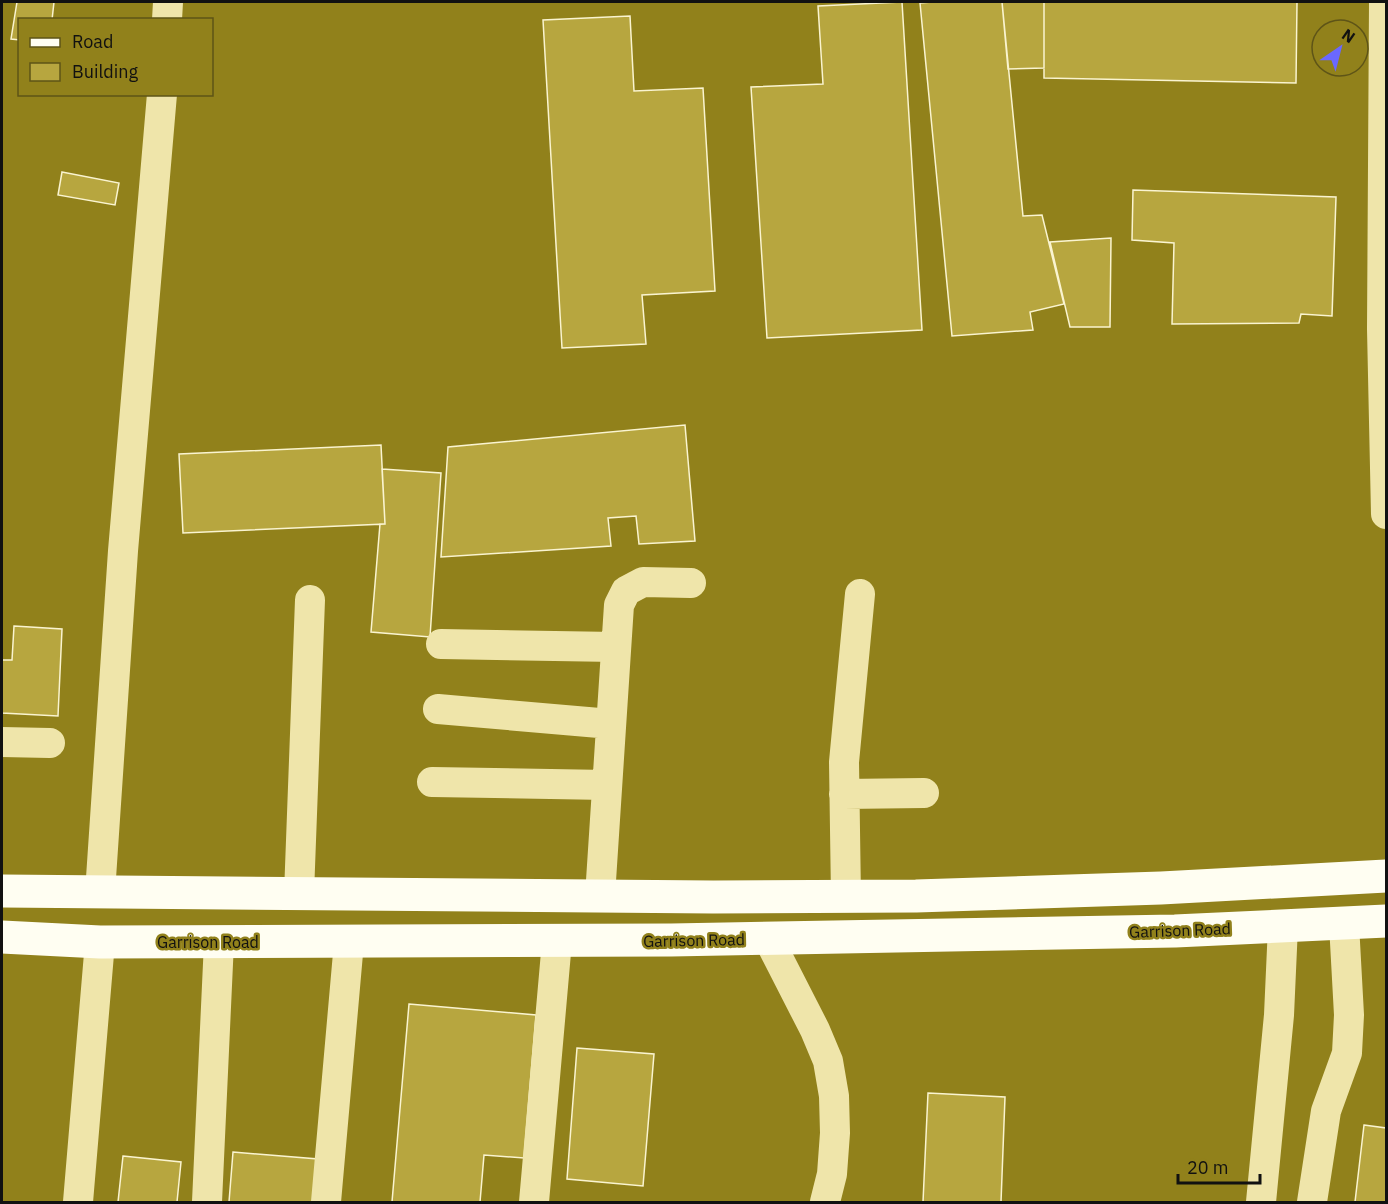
<svg xmlns="http://www.w3.org/2000/svg" width="1388" height="1204" font-family="'IBM Plex Sans',sans-serif">
<style>
.building{fill:#b7a63f;stroke:#faf4d0;stroke-width:1.5}
.lines{fill:none;stroke-linecap:round;stroke-linejoin:round}
.minor{stroke:#efe5aa;stroke-width:30}
.major{stroke:#fffef2;stroke-width:33}
.labels{text-anchor:middle;dominant-baseline:central;stroke-width:5;stroke-linejoin:round;paint-order:stroke}
.street-label{font-size:16px;fill:#111;stroke:#91811b}
</style>
<rect width="100%" height="100%" fill="#91811b"/>
<!-- building -->
<path class="building" d="M17 2H54L52 20H20V40L11 39Z
M902 2 922 330 767 338 751 87 823 84 818 6Z
M932 2H1002L1023 216 1042 215 1064 304 1030 312 1033 330 952 336 920 3Z
M1002 2H1044V68L1008 69Z
M1044 2H1297L1296 83 1044 78Z
M630 16 634 91 703 88 715 291 642 295 646 344 562 348 543 20Z
M62 172 119 183 115 205 58 195Z
M1133 190 1336 197 1332 316 1301 314 1299 323 1172 324 1174 243 1132 240Z
M1111 238 1110 327H1070L1050 242Z
M685 425 695 541 639 544 636 516 608 518 611 546 441 557 448 447Z
M381 445 385 524 183 533 179 454Z
M382 469 441 473 430 637 371 632 380 524H385Z
M14 626 62 629 58 716 2 713V660H12Z
M409 1004 536 1015 524 1158 484 1155 480 1202H392Z
M577 1048 654 1054 643 1186 567 1179Z
M928 1093 1005 1097 1001 1202H923Z
M1364 1125 1386 1128V1202H1355Z
M233 1152 318 1159 315 1202H229Z
M123 1156 181 1162 177 1202H118Z"/>
<g class="lines">
<!-- minor -->
<path class="minor" d="M1384 2 1382 329 1386 514
M167 20 168 2
M441 644 616 647
M438 709 611 724
M2 742 50 743
M432 782 607 785
M844 794 924 793
M100 893 123 551 162 94
M299 894 310 600
M600 896 619 605 626 591 643 582 691 583
M846 897 844 762 860 594
M768 938 815 1030 828 1061 834 1096 835 1133 832 1174 825 1202
M78 1202 100 942
M207 1202 219 942
M326 1202 349 942
M534 1202 557 941
M1261 1202 1279 1015 1283 926
M1312 1202 1326 1111 1347 1053 1349 1015 1344 924"/>
<!-- major -->
<path class="major" d="M2 891 713 897 916 896 1161 888 1386 876
M2 937 100 942 671 940 1175 931 1386 921"/>
</g>
<g class="labels">
<!-- street labels -->
<g class="street-label">
<text transform="translate(1180 930) rotate(-2)">Garrison Road</text>
<text transform="translate(694 940) rotate(-1)">Garrison Road</text>
<text x="208" y="942">Garrison Road</text>
</g>
</g>
<!-- border -->
<rect width="1388" height="1204" fill="none" stroke="#111111" stroke-width="6"/>
<!-- legend -->
<rect x="18" y="18" width="195" height="78" fill="#91811b" stroke="#5e5417" stroke-width="1.5"/>
<rect x="30" y="38" width="30" height="9" fill="#fffef2" stroke="#5e5417" stroke-width="1.5"/>
<text x="72" y="48" font-size="18" fill="#111111">Road</text>
<rect x="30" y="63" width="30" height="18" fill="#b7a63f" stroke="#5e5417" stroke-width="1.5"/>
<text x="72" y="78" font-size="18" fill="#111111">Building</text>
<!-- north arrow -->
<g transform="translate(1340 48) rotate(35)"><circle r="28" fill="#91811b" stroke="#5e5417" stroke-width="1.5"/>
<path d="M0-4.5L10 22L0 15L-10 22Z" fill="#6a68ff"/>
<text y="-9" font-size="16" font-weight="bold" text-anchor="middle" fill="#111111">N</text>
</g>
<!-- scale -->
<path d="M1178 1174v9h82v-9" fill="none" stroke="#111111" stroke-width="3"/>
<text x="1187" y="1174" font-size="18" fill="#111111" stroke="#91811b" stroke-width="4.5" paint-order="stroke">20 m</text>
</svg>
